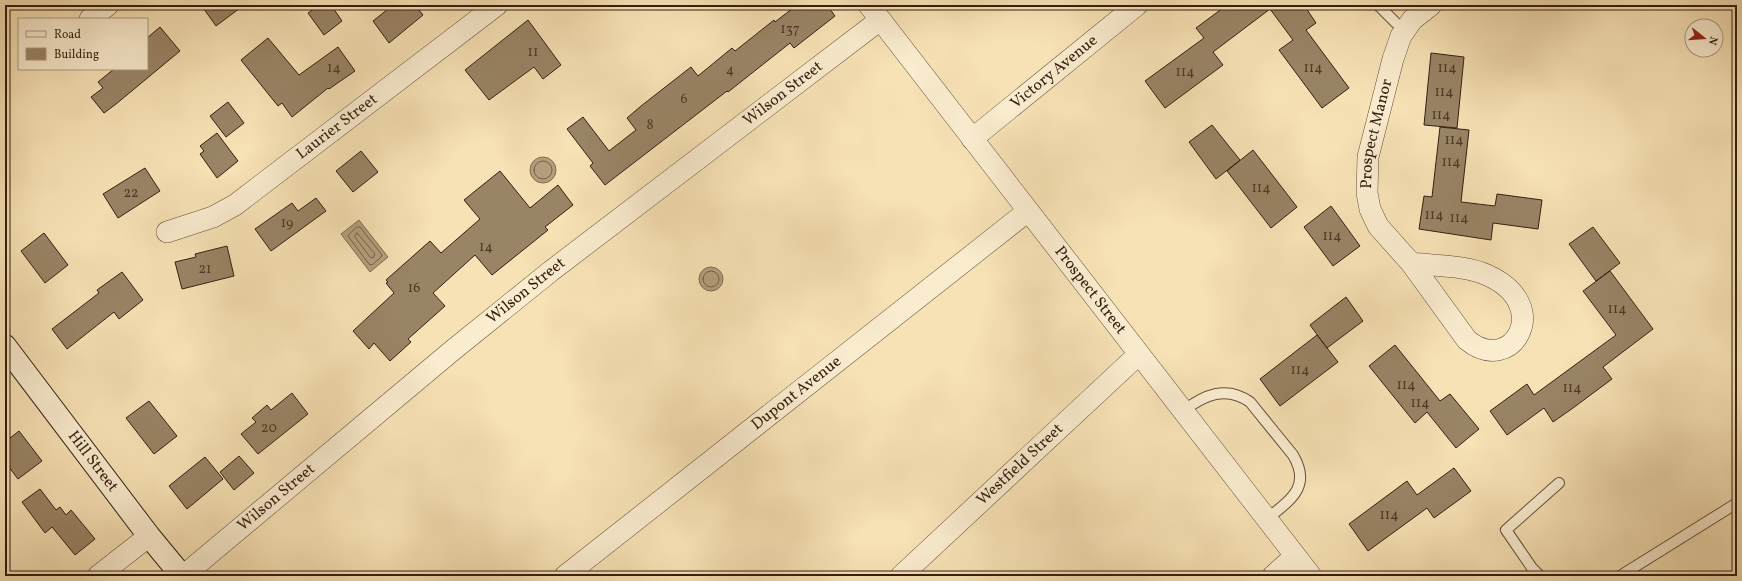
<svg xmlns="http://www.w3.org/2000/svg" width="1742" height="581" font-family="Vollkorn,serif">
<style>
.water{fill:#b59f7d;stroke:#816b51}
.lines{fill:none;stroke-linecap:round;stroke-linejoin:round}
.shore{stroke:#745e46;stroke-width:1}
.building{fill:#998466;stroke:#341e10}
.lane-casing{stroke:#654f39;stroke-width:12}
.street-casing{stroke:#654f39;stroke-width:22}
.secondary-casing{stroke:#341e10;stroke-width:24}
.lane{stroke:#faeccf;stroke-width:10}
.street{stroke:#faeccf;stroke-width:21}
.secondary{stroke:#faeccf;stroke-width:22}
.labels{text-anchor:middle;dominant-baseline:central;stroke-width:4;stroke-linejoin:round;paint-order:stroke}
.number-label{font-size:14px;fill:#4d3826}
.street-label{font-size:16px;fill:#341e10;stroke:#faeccf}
</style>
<rect width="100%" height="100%" fill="#f7e2b5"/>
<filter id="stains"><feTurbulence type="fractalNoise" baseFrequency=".005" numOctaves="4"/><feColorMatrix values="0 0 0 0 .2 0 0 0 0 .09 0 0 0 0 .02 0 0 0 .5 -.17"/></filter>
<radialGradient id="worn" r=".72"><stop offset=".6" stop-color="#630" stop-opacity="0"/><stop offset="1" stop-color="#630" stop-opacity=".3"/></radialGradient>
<!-- water -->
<path class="water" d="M530 170a13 13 0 1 1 26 0a13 13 0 1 1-26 0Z
M359 220 388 257 370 272 341 234Z
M699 279a12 12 0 1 1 24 0a12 12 0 1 1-24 0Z"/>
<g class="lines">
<!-- shore -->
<path class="shore" d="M534 170a9 9 0 1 1 18 0a9 9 0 1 1-18 0Z
M357 227H360L382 255 381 257 372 265 369 264 348 236Z
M357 233 375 254 373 258 370 257 355 237Z
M703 279a8 8 0 1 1 16 0a8 8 0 1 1-16 0Z"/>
</g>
<!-- building -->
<path class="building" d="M201 5H244L216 26Z
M319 5H331L342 21 324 35 308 13Z
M393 5H415L423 15 389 43 373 21Z
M797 5H827L835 16 794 48 790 43 728 92 727 91 605 185 590 166 593 163 567 129 583 117 609 151 636 130 627 118 641 106 691 67 698 76 732 48 735 51 774 20 775 22Z
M1227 5H1304L1316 23 1306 30 1349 88 1322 108 1279 50 1293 40 1270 9 1213 52 1223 65 1165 108 1145 81 1204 38 1196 28Z
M528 20 561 65 543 79 534 67 489 100 465 70Z
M160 27 180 51 116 104 104 113 91 97 103 88 98 82 114 69H147V38Z
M268 38 299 75 338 47 355 71 329 89 328 88 292 117 282 103 278 106 241 60Z
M1431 53 1464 57 1457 128 1424 125Z
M228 102 244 123 226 137 210 116Z
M1212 125 1240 160 1216 179 1189 142Z
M1440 127 1469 130 1461 202 1495 206 1497 194 1542 200 1538 229 1493 223 1491 240 1419 229 1424 196 1432 197Z
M217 133 238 161 217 178 200 154 204 151 200 146Z
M1253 150 1297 207 1271 228 1227 171Z
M361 151 378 172 353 192 336 171Z
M145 168 160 191 118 218 103 194Z
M500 171 530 208 558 185 573 205 545 227 548 230 492 275 475 255 433 293 445 306 408 339 411 342 390 361 374 343 369 349 353 331 394 293 386 283 388 282 386 280 430 241 441 253 480 219 464 200Z
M316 198 326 211 271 251 255 229 292 203 298 211Z
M1331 206 1360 246 1333 266 1304 227Z
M1593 227 1620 263 1596 281 1569 244Z
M44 233 68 265 45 283 21 251Z
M227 246 234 276 182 289 175 262 196 257 195 254Z
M1610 271 1653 329 1603 367 1612 379 1573 408 1553 422 1544 408 1507 435 1490 411 1527 384 1534 395 1616 335 1583 291Z
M122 272 143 300 119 319 114 312 67 349 52 329 99 293 97 290Z
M1346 297 1363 321 1327 348 1310 325Z
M1317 335 1338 362 1280 406 1260 379Z
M1395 345 1440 401 1450 394 1479 429 1456 448 1427 412 1415 423 1369 366Z
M292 393 308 414 258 454 241 434 256 422 252 418 267 405 271 410Z
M149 401 177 436 154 454 126 418Z
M19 431 42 461 18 479 5 462V442Z
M239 456 254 473 234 490 220 472Z
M205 457 223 479 187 509 169 486Z
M1454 468 1471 491 1434 518 1427 508 1368 551 1349 524 1407 481 1417 495Z
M40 489 56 510 60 507 66 515 71 510 95 539 75 555 52 527 45 533 22 502Z"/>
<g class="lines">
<defs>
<path id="lane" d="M1378 5 1396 23 1406 30
M1183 411C1204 395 1226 385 1250 402L1293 455C1312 487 1290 500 1267 519
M1540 576 1532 568 1506 530 1559 483
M1620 576 1737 503"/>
<g id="street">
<path id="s1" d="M869 5 1311 576"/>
<path d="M90 19 108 5"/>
<path id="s2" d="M972 139 1137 5"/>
<path id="s3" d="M167 232 213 217 235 205 497 5"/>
<path id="s4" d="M1411 263C1434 266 1466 265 1487 275 1555 305 1512 377 1467 340L1411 263 1378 226 1370 209 1367 193 1368 157 1393 59 1401 36 1412 20 1431 5"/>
<path d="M98 576 149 536"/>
<path id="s5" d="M183 576 453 350 551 271 880 20"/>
<path id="s6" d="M565 576 1028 211"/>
<path id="s7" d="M901 576 1139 354"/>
<path d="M1273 576 1295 556"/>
</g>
<g id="secondary">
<path id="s8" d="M5 346 149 536 182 576"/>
</g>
</defs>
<!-- lane casing -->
<use href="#lane" class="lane-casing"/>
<!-- street casing -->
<use href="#street" class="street-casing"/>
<!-- secondary casing -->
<use href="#secondary" class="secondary-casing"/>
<!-- lane -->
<use href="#lane" class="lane"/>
<!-- street -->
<use href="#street" class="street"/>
<!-- secondary -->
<use href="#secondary" class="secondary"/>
</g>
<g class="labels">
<!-- number labels -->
<g class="number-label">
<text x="790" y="29">137</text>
<text x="533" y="52">11</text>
<text x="334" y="68">14</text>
<text x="1313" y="68">114</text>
<text x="1447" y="68">114</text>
<text x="730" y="70">4</text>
<text x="1185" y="72">114</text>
<text x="1444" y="92">114</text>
<text x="684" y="99">6</text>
<text x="1441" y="115">114</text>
<text x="650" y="125">8</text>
<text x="1454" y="140">114</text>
<text x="1451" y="162">114</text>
<text x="1261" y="188">114</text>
<text x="131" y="193">22</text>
<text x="1434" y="215">114</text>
<text x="1459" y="218">114</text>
<text x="287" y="223">19</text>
<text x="1332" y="236">114</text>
<text x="486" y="247">14</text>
<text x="205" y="269">21</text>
<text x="414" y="288">16</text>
<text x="1617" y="309">114</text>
<text x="1300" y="370">114</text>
<text x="1406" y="385">114</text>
<text x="1572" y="388">114</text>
<text x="1420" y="403">114</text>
<text x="269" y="428">20</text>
<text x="1389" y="515">114</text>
</g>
<!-- street labels -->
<g class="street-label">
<text stroke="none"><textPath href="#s2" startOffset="106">Victory Avenue</textPath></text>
<text stroke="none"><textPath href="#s5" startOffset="770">Wilson Street</textPath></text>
<text stroke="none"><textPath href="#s3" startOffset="202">Laurier Street</textPath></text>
<text stroke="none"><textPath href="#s4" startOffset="453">Prospect Manor</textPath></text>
<text stroke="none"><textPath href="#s1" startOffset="361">Prospect Street</textPath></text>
<text stroke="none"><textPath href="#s5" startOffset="446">Wilson Street</textPath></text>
<text stroke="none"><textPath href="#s6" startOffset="295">Dupont Avenue</textPath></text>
<text stroke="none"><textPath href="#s8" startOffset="145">Hill Street</textPath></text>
<text stroke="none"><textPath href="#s7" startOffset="163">Westfield Street</textPath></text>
<text stroke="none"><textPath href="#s5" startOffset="122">Wilson Street</textPath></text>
</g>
</g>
<!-- margin -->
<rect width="1742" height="581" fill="none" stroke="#f7e2b5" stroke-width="20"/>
<rect x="6" y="6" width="1730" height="569" fill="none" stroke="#341e10" stroke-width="2"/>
<rect x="10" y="10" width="1722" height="561" fill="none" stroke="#341e10"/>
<!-- legend -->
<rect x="18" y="18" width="130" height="52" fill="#faeccf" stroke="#ab9a83"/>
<rect x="26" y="31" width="20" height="6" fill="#faeccf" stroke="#ab9a83"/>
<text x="54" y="38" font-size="12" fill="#341e10">Road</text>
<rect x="26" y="48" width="20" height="12" fill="#998466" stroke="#ab9a83"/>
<text x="54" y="58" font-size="12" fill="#341e10">Building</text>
<!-- north arrow -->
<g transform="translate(1704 38) rotate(107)"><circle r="19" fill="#faeccf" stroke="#ab9a83"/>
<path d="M0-3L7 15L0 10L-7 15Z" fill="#8f2418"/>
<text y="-6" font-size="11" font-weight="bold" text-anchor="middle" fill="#341e10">N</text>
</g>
<rect width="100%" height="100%" filter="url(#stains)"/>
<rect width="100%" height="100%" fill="url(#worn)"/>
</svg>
